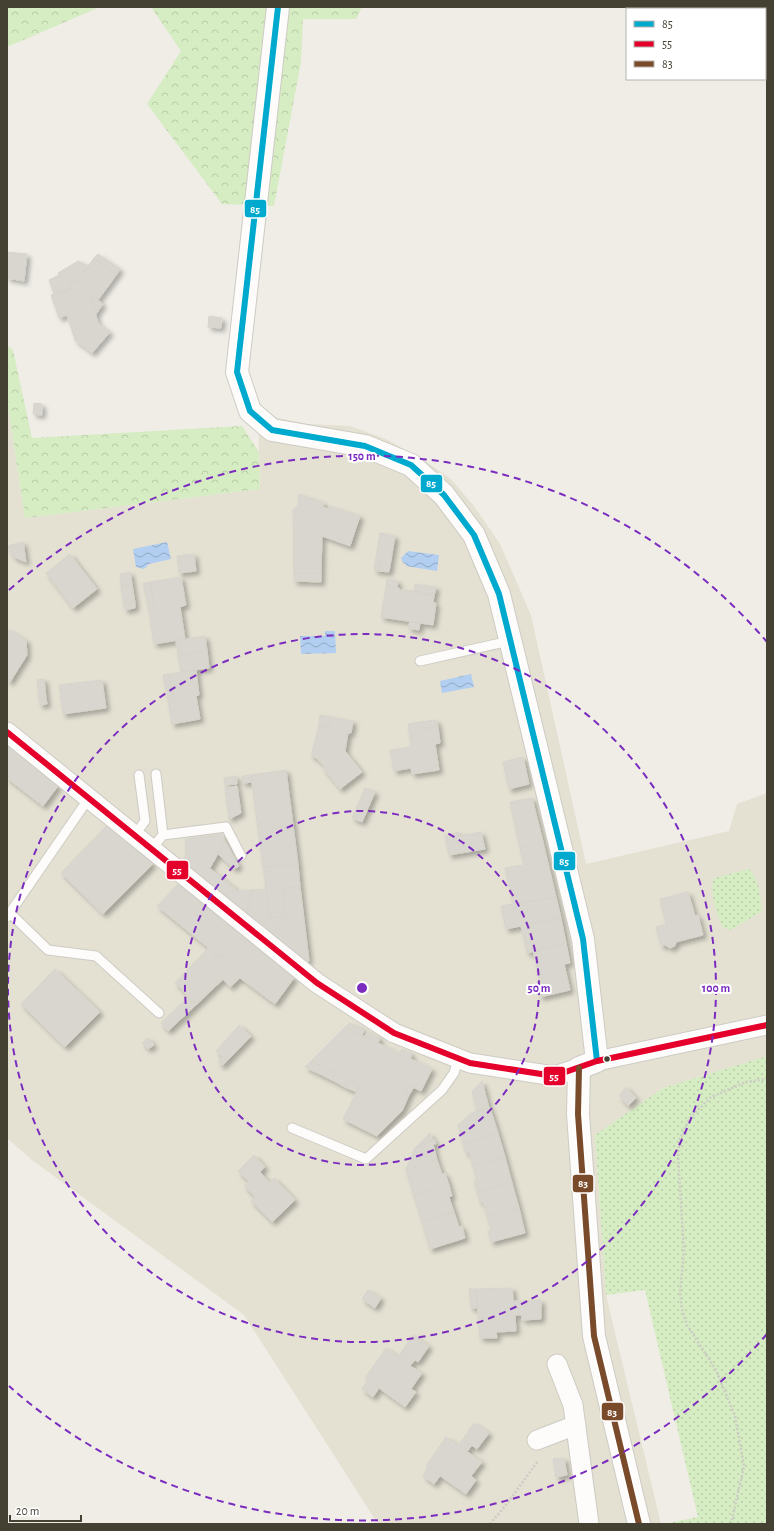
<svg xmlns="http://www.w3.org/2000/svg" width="774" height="1531" font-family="'Alegreya Sans',sans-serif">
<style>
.residential{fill:#e4e1d3}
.grass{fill:url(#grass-dots)}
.forest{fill:url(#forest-crowns)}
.water{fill:url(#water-waves)}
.building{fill:#d8d6ce;stroke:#d7d4cc;filter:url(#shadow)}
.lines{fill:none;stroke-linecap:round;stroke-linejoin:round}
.service-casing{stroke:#cdcbc3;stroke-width:11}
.minor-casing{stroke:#cdcbc3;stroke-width:21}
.tertiary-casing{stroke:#cdcbc3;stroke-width:24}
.path{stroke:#cdcbc5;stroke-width:2.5;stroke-dasharray:2 2;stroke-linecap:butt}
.service{stroke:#fdfcfb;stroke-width:9}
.minor{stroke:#fdfcfb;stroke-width:19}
.tertiary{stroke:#fdfcfb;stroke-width:22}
.bus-1-casing{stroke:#fff;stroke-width:9}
.bus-2-casing{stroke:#fff;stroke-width:9}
.bus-3-casing{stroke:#fff;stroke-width:9}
.bus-1{stroke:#00a9ce;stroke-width:6}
.bus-2{stroke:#e4002b;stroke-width:6}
.bus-3{stroke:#7a4b2a;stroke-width:6}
.ring{fill:none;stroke:#7b2cbf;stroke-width:2;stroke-dasharray:7 5}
.bus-dot{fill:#444032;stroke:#fff;stroke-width:1.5}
.centre{fill:#7b2cbf;stroke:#fff;stroke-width:2}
.ring-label{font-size:12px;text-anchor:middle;font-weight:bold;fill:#7b2cbf;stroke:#fff;stroke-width:4;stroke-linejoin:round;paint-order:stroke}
.line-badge{stroke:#fff;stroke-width:1.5}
.badge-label{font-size:11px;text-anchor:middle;font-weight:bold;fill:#fff}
</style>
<defs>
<pattern id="grass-dots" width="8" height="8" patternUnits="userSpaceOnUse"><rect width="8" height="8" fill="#d6ecc3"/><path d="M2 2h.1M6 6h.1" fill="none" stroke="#b9cba8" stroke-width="1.8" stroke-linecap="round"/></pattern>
<pattern id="forest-crowns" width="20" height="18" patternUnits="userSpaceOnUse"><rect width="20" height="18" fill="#d6ecc3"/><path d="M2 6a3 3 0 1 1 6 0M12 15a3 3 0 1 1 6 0" fill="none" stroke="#b9cba8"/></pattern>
<pattern id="water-waves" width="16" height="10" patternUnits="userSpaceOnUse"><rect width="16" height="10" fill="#b2cef1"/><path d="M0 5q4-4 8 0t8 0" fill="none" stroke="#92a9c4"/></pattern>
<filter id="shadow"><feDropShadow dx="3.5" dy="3.5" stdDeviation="2" flood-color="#0004"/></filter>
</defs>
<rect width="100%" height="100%" fill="#efede6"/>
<!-- residential -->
<path class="residential" d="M7 400 25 518 260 489 258 410 278 418 308 424 350 426 386 439 425 461 451 479 474 506 500 544 531 615 586 864 729 831 737 804 767 793V1056L663 1088 595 1135 606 1295 661 1524H378L244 1315 32 1160 7 1138Z"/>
<!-- grass -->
<path class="grass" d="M749 869C760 879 760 898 762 911L731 930 722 927C717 913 709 893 714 878Z
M767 1056V1524H664L698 1517 645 1290 606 1295 595 1135 663 1088Z"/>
<!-- forest -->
<path class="forest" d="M7 7H100L7 47Z
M151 7H362L356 19H303L301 62 274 206 222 204 147 104 181 51Z
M7 346 13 350 32 438 242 426 259 452 260 489 25 518 7 400Z"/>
<!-- water -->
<path class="water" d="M167 542 171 559 149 564 144 569 136 567 133 549Z
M408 551 439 555 437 571 406 566V564L403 563 401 558Z
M325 631H335L336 653 301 654 300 636H325Z
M471 674 474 687 442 693 440 681Z"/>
<!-- building -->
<path class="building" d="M7 252 27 254 24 281 7 278Z
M98 254 120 269 117 274 94 258Z
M94 258 117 274 98 300 90 294 98 323 110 332 92 353 75 340 67 315 59 318 51 295 72 289 70 283 78 280Z
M78 261 89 266 78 280 70 283 72 289 54 294 49 280 59 275 58 273Z
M90 294 103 304 96 314Z
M209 316 222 318 221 328 208 327Z
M34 403 42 404V415L33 414Z
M299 494 324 503 323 507 328 509 329 506 360 516 350 546 322 536 321 573H294L293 510 298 506Z
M380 533 395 536 389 572 379 571 381 559 376 558Z
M23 542 26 562 14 557Z
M23 542 14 557 7 546Z
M70 554 97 589 73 608 46 573Z
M194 554 196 571 179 573 177 556Z
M376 558 381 559 379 571 374 570Z
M130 572 132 584 121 586 120 574Z
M294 573H321V582L294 581Z
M181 577 186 605 180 607 185 639 154 644 149 611 155 610 150 582Z
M387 579 398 581 397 588 386 586Z
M150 582 155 610 149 611 143 583Z
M132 584 135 603 124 605 121 586Z
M415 584 436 587 434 596 414 591Z
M386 586 399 588V590L425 592V594L434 596 433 603H436L433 625 381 617Z
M135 603V608L125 610 124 605Z
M410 621 420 623 419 630 408 628Z
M7 629 26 640 27 655 10 682 7 680Z
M205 636 207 650 178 656 176 641Z
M207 650 209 668 181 672 178 656Z
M196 670 199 695 196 696 200 719 172 724 168 700 174 699 169 674Z
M169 674 174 699 168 700 163 675Z
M44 679 46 698 39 699 37 680Z
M102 680 106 708 63 714 59 685Z
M46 698 47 704 40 705 39 699Z
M320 715 331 717 328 727 319 725Z
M331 717 353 721 351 733H348L345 751 362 772 340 789 323 768 324 766 315 757 311 756 319 725 328 727Z
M436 720 438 727 421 729 420 722Z
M420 722 421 729 438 727 440 743 435 744 439 770 412 774 411 768 394 771 390 750 411 747 408 724Z
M7 745 58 786 43 806 7 778Z
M523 757 529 784 509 789 503 762Z
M286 770 298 864 263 867 251 775Z
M251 775 253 782 243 783 242 776Z
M236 776 237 784 225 785 224 778Z
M237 786 241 813 229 819 225 788Z
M365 788 375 792 362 822 352 818Z
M532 798 543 842 520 848 510 802Z
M107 825 153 864 103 914 61 873Z
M459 832V836L481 832 485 849 449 855 445 836Z
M222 834 225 841 210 868 202 862 199 866 186 855 185 839Z
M225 841 239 866 234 869 218 854Z
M543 842 556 897 513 904 505 868 524 865 520 848Z
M186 855 199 866 202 862 238 891 253 890 246 915 179 863Z
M298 864 300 886 283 888 285 916 270 918 263 867Z
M178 884 243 937 221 958 157 906Z
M300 886 309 961 307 962 261 927 270 918 285 916 283 888Z
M266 889 270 918 261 927 246 915 253 890Z
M688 892 695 916 698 915 703 935 676 942 675 946 670 948 665 945 661 946 656 927 666 924 660 899Z
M556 897 561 918 506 929 501 906Z
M561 918 566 943 527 953 521 926Z
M243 937 256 948 196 1005 182 990 217 955 221 958Z
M566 943 570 963 564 964 570 990 540 997 537 982 540 981 533 951Z
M208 948 217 955 182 990 175 983Z
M256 948 294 978 275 1004 240 978 230 987 223 979Z
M55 969 100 1012 65 1047 21 1004Z
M188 997 196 1005 168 1031 161 1023Z
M350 1023 364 1030 362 1036 345 1027Z
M239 1025 251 1036 227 1061 216 1051Z
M345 1027 432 1069 421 1091 408 1085 404 1093 409 1095 402 1111 377 1136 343 1119 360 1085 348 1079 345 1087 332 1080 336 1073 311 1061Z
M367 1032 380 1038 378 1043 364 1037Z
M148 1038 154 1045 148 1049 142 1043Z
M402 1049 412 1054 410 1059 399 1054Z
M223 1056 227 1061 222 1066 218 1061Z
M311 1061 336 1073 332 1080 305 1067Z
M348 1079 360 1085 356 1092 345 1087Z
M482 1081 489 1108 477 1111 472 1091Z
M408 1085 414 1087 409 1095 404 1093Z
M626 1087 636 1098 628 1106 619 1096Z
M490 1108 498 1133 463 1143 458 1125 471 1113Z
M430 1133 432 1140 414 1149Z
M498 1133 505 1157 473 1166 469 1152 466 1153 463 1143Z
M434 1139 436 1144H433L437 1160 406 1170 414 1149Z
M254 1155 265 1167 260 1172 270 1183 274 1178 295 1200 272 1222 251 1201 255 1197 244 1186 249 1182 238 1171Z
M505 1157 512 1183 477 1192 474 1181H477L473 1166Z
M437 1160 442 1174 445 1173 449 1185 414 1196 406 1170Z
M512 1183 519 1208 487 1216 483 1202H480L477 1192Z
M449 1185 452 1196 449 1197 454 1212 422 1222 414 1196Z
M519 1208 525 1233 491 1242 488 1231 491 1230 487 1216Z
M454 1212 459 1227 462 1226 465 1238 430 1249 422 1222Z
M512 1288 514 1307H521V1301L541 1300V1319L522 1320V1315H515L516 1331 496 1332 497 1338H480L476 1289Z
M469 1289H476L478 1308H471Z
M368 1290 381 1298 375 1308 362 1299Z
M513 1301H521V1307H514Z
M413 1335 429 1346 418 1362 415 1360 410 1366 422 1373 411 1389 416 1392 405 1407 365 1378 386 1348 404 1361 409 1355 402 1351Z
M402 1351 409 1355 404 1361 398 1357Z
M368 1380 379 1388 373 1397 362 1389Z
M474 1423 489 1433 477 1449 463 1439Z
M446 1437 482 1462 471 1476 476 1480 466 1494 426 1466Z
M463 1439 472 1445 467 1452 458 1445Z
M564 1458 567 1475 556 1477 553 1459Z
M428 1467 440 1476 434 1484 423 1476Z"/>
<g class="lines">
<defs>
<path id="service" d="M420 661 510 641
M156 774 163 835
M135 835 145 821 139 775
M152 848 163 835 226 827 241 856
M10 913 48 950 96 956 159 1013
M7 917 89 798
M292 1128 366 1159 442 1090 454 1073 458 1060"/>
<path id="minor" d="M7 732 317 983 394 1033 470 1063 554 1076 579 1068
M597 1061 767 1025
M557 1364 573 1405 589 1524
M537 1440 576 1425"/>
<path id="tertiary" d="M278 7 237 372 250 411 272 430 365 446 411 465 444 495 474 535 499 594 583 939 597 1061 579 1068 578 1114 594 1336 639 1524"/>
</defs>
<!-- service casing -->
<use href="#service" class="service-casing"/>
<!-- minor casing -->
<use href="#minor" class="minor-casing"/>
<!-- tertiary casing -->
<use href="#tertiary" class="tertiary-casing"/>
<!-- path -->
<path class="path" d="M490 1524 506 1505 538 1461
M731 1524 744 1466 735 1416 716 1370 687 1325 682 1309 680 1293 684 1251 678 1157 679 1141 690 1118 711 1097 746 1082 767 1079"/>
<!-- service -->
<use href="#service" class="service"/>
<!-- minor -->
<use href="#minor" class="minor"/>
<!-- tertiary -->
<use href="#tertiary" class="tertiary"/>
<defs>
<path id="bus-1" d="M278 7 237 372 250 411 272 430 365 446 411 465 444 495 474 535 499 594 583 939 597 1061"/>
<path id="bus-2" d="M7 732 317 983 394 1033 470 1063 554 1076 597 1061 767 1025"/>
<path id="bus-3" d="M579 1068 578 1114 594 1336 639 1524"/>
</defs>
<!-- bus-1 casing -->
<use href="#bus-1" class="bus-1-casing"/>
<!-- bus-2 casing -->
<use href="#bus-2" class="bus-2-casing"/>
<!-- bus-3 casing -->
<use href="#bus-3" class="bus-3-casing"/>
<!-- bus-1 -->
<use href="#bus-1" class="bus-1"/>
<!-- bus-2 -->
<use href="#bus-2" class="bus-2"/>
<!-- bus-3 -->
<use href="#bus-3" class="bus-3"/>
</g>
<!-- distance rings -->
<g class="ring">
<circle cx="362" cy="988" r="177"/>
<circle cx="362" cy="988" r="354"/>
<path d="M767 1334A532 532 0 0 1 9 1386M9 590A532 532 0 0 1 767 642"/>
</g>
<!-- markers -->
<circle class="bus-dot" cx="607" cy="1059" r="3.5"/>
<circle cx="362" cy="988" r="6" class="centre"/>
<g class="ring-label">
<text x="362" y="460">150 m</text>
<text x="539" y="992">50 m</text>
<text x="716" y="992">100 m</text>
</g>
<g class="line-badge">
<rect x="244" y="199" width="23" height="19" rx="4" fill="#00a9ce"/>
<rect x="420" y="474" width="23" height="19" rx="4" fill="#00a9ce"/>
<rect x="553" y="851" width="23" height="20" rx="4" fill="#00a9ce"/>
<rect x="166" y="860" width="23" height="20" rx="4" fill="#e4002b"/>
<rect x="543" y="1066" width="23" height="20" rx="4" fill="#e4002b"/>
<rect x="572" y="1174" width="22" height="19" rx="4" fill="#7a4b2a"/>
<rect x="601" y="1402" width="23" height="19" rx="4" fill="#7a4b2a"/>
</g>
<g class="badge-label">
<text x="255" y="213">85</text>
<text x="431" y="487">85</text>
<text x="564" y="865">85</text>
<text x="177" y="874">55</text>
<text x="554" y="1080">55</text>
<text x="583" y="1187">83</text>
<text x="612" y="1416">83</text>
</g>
<!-- border -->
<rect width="774" height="1531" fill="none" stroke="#444032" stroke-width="16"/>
<!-- legend -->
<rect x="626" y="8" width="140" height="72" fill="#ffffff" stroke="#b4b3ad"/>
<rect x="634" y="21" width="20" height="6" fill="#00a9ce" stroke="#b4b3ad"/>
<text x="662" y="28" font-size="12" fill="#444032">85</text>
<rect x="634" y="41" width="20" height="6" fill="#e4002b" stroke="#b4b3ad"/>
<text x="662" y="48" font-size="12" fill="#444032">55</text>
<rect x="634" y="61" width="20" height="6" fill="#7a4b2a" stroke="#b4b3ad"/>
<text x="662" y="68" font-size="12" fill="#444032">83</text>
<!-- scale -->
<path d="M10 1515v6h71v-6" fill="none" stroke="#444032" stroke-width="2"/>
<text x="16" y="1515" font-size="12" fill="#444032" stroke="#ffffff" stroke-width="3" paint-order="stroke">20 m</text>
</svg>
